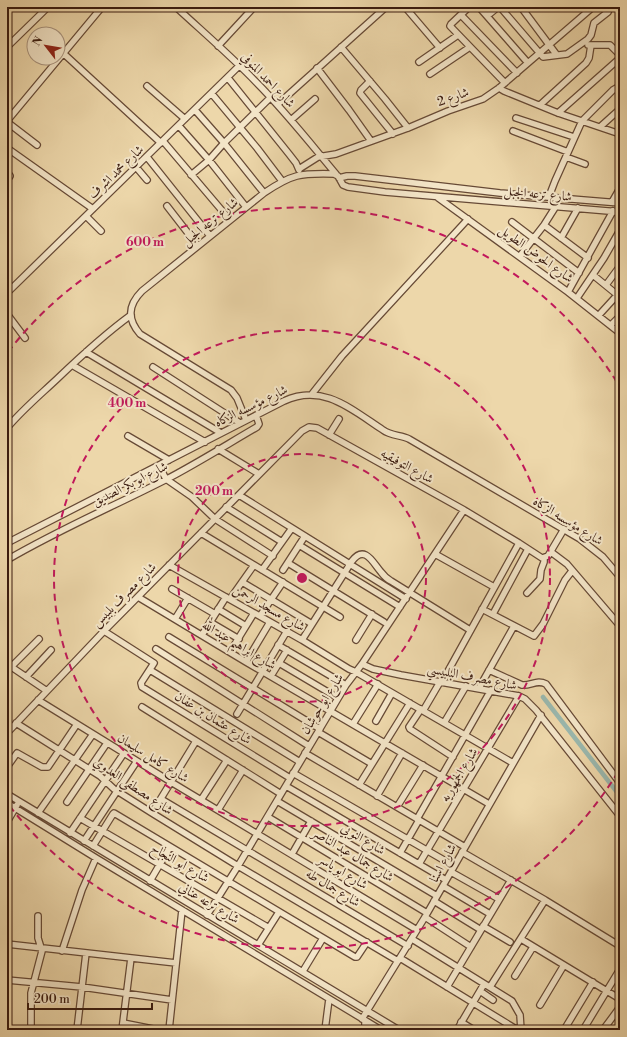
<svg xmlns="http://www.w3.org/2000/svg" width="627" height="1037" font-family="'Libre Bodoni',Amiri,serif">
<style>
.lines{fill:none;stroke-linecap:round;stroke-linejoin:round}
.canal{stroke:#9ab8ae;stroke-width:4.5}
.minor-casing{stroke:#674a36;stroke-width:8}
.highway-casing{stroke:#3a1b0f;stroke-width:10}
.minor{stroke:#f3e5c8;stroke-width:5.5}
.highway{stroke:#e6bc75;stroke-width:8}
.ring{fill:none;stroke:#c2185b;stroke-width:2;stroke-dasharray:7 5}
.labels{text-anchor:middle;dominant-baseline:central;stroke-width:4;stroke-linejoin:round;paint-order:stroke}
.street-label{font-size:13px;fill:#3a1b0f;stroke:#f3e5c8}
.centre{fill:#c2185b;stroke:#f3e5c8;stroke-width:2}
.ring-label{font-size:12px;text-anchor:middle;font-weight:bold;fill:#c2185b;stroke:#f3e5c8;stroke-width:4;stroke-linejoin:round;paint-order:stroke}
</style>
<rect width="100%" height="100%" fill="#edd7aa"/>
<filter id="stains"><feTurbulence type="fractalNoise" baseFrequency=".005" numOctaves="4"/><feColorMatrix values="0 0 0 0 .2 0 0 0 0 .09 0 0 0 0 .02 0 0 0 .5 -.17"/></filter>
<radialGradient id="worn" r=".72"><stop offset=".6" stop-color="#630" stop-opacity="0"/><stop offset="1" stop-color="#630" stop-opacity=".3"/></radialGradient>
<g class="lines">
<!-- canal -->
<path class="canal" d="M543 697 620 796"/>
<defs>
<path id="minor" d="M176 7C203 32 231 56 256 82 285 111 310 143 336 174
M405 7 440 48
M469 7 451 24 450 26 505 83
M479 7 528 63
M500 7 543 57 567 54 588 39 591 35 594 23 608 12 610 7
M521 7 556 54
M461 15 517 73
M487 16 498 7
M588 45H610L620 55
M218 46 254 7
M7 47 48 7
M341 47 385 99 408 128
M63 53 161 143
M419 62 458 35
M317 68 349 110 371 141
M430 74 470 47
M228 78 289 154 296 163 299 170
M370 81 361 90 360 93 393 134
M147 86 185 119
M499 88 504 91 558 113 620 134
M212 94 257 148 282 181
M278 104 386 7
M540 105 586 63 589 58 591 45
M195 110 224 143 264 193
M558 113 620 58
M516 118 574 137
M291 120 315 99
M7 121 102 7
M7 122 37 145
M179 126 209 160 246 207
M600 127 620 109
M513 131 568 152
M163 141 230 220
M7 148 93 209
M147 157 210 236
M566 157 585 164
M136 167 147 180
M299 169 318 157 336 154 408 128 448 111 483 99 499 88 593 7
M7 172 10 176 7 180
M191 175 209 160 224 143 271 97
M339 178 347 176H355L500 193 620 203
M550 196V194L555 181 582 121 613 90 620 86
M437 197 568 292 620 333
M612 202 620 188
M167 206 198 246
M86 216 101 231
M512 222 579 273
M544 225 588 258
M561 238 578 208
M520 256 544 225 556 206
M593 275 620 297
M606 285 620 266
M568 292 613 211
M7 293 240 65
M577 298 604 258 620 230
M7 314 25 338
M599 315 620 292
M611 325 620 316
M86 352 221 433
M72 365 205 442
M153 367 240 423
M312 394 342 356 468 219
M246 420 237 398 231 390 140 334C127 319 128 305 142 291L264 193C292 174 300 173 334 174L338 176 343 185 348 187 385 192 620 212
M7 428C22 410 40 395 57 379 81 356 105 334 131 315
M329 435 339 419
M128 436 169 460
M218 449 259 474
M159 466 166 479 192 497 215 519 273 556
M239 495 406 599
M226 507 282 542
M201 533 340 617
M7 543 284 401C323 383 351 409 383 430 391 436 401 435 409 439L580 539 603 557 620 577
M299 545 400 607
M7 551 9 558
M551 552 567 564 620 626
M435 554 494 587
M7 560C58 530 112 507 165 480 196 464 226 445 257 427L259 424 256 415
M288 563 384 622
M169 565 302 640 349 669 356 672 513 763
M262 570 292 528
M283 570 305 536
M242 582 312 624
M172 589 215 614
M527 593 540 579 541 570 544 562V558
M138 597 246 662 489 804
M230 599 254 565
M218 609 246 626
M482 609 534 636 543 624 565 580 572 571
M493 614 528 549
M260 616 283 582
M175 619 188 598
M210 622 239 639
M104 631 154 663 141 683 142 687 290 778
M202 635 226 597
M169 637 320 729
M302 640 352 561C365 544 373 563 381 572 384 576 387 579 391 581L470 630
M356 640 372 614
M278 645 346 685
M156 649 309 746
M230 652 254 613
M246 662 270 622
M279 663 338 698
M7 664 47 691
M362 664 373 669 401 675 519 696 525 699 536 710 620 816
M11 667 39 639
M150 670 300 762
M489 670 522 685C531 686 537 679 546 684L620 783
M271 676 287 650
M26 677 51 650
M442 682 519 543
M479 688 514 626
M38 700 171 782 417 930
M142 707 281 794
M421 709 409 727 410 729 453 757
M423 711 440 682
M237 714 287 631
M376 721 392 693
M16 723 100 776 114 789 152 813 238 866 398 961
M444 723 466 686
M353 724 378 684
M318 732 372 764
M7 733 104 631 302 431 309 427 317 428 464 510 519 543 542 558 548 556 564 529
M305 753 465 847
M7 767 17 753 42 767H48L77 724
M293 773 454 866
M359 785 410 703
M286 786 446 880
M7 794 399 1030
M377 796 402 753
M161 799 408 946
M201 800 227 760
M277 801 437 896
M67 802 107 743
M7 803 96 858 381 1030
M397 807 423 765
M218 810 243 770
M38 813 93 734
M152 813 196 741
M268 817 427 913
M80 818 269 928
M417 819 491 690
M7 822 17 805
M70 833 124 753
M84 841 137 761
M93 846 113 814 114 813 355 957H357L367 942
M462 852 545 900 620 946
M400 853 419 820
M292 854 311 821
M419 864 519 696
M451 872 499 899
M150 881 170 847
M443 886 490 914
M434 901 481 930
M207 915 238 866 346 685 362 664 464 510
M425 917 471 947
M483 926 510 942
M412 939 512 1001 520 1015 521 1030
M521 939 620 999
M7 944 176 963
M258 945 279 912
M62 951 82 890 96 858
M400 958 516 1029
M303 971 323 938
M515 976 533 947
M7 980 82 987 172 1000
M447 987 511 880
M490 987 545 900
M480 991 493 1000
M540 1005 564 965
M362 1019 425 917 541 715
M461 1022 474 1030
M123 1023 158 1030
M31 1030V993L42 951 38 938V916
M77 1030 86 953
M122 1030 131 958
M169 1030 182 910
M325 1030 329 999
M365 1030V1021
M457 1030 484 984
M564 1030 593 982
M583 1030 620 969
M603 1030 620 1007"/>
<path id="highway" d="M618 1030 620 1028"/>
</defs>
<!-- minor casing -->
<use href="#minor" class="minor-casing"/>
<!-- highway casing -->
<use href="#highway" class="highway-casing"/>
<!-- minor -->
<use href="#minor" class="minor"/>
<!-- highway -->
<use href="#highway" class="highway"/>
</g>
<!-- distance rings -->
<g class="ring">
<circle cx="302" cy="578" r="124"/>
<circle cx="302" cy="578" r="248"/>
<path d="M618 772A371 371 0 0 1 8 804M8 352A371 371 0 0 1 618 384"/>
</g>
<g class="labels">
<!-- street labels -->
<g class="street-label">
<text transform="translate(268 80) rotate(46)">شارع احمد المنوفي</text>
<text transform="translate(453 97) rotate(-20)">شارع 2</text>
<text transform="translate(116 172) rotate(-44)">شارع محمد اشرف</text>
<text transform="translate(538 194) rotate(5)">شارع ترعه الجبل</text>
<text transform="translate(210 222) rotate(-39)">شارع ترعه الجبل</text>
<text transform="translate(536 254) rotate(36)">شارع الحوض الطويل</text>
<text transform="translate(251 406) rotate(-26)">شارع مؤسسه الزكاه</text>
<text transform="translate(407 466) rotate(29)">شارع التوفيقيه</text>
<text transform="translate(130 484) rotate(-27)">شارع ابو بكر الصديق</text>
<text transform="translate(568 521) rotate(32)">شارع مؤسسه الزكاه</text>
<text transform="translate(124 595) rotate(-45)">شارع مصرف بلبيس</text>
<text transform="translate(269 608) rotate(30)">شارع مسجد الرحمن</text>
<text transform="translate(239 645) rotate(31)">شارع ابراهيم عبد الله</text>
<text transform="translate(472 677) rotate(11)">شارع مصرف البلبيسي</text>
<text transform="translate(322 704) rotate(-58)">شارع ابو حوشان</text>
<text transform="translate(213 718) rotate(32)">شارع عثمان بن عفان</text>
<text transform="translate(153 758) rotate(32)">شارع كامل سليمان</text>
<text transform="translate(459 775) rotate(-59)">شارع الجمهوريه</text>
<text transform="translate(133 786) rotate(34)">شارع مصطفي العدوي</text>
<text transform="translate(363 839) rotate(31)">شارع النوبي</text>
<text transform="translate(353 855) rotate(31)">شارع جمال عبد الناصر</text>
<text transform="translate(180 863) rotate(30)">شارع ابو النجاح</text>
<text transform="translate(443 863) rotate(-61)">شارع اسنا</text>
<text transform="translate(343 872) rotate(31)">شارع ابو ياسر</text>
<text transform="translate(333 888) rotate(31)">شارع جمال طه</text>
<text transform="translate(209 903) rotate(31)">شارع ترعه عناني</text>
</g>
</g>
<circle cx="302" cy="578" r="6" class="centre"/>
<g class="ring-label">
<text x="145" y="246">600 m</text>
<text x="127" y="407">400 m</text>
<text x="214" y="495">200 m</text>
</g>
<!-- margin -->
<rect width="627" height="1037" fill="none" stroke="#edd7aa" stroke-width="24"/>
<rect x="8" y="8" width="611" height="1021" fill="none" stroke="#3a1b0f" stroke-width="2"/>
<rect x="12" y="12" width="603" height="1013" fill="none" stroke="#3a1b0f"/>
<!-- north arrow -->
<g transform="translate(46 46) rotate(301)"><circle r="19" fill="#f3e5c8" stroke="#a9947e"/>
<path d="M0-3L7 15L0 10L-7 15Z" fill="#8f2418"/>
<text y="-6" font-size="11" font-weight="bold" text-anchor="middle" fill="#3a1b0f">N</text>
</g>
<!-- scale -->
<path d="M28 1003v6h124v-6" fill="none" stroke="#3a1b0f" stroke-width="2"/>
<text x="34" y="1003" font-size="12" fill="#3a1b0f" stroke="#f3e5c8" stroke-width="3" paint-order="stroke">200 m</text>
<rect width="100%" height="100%" filter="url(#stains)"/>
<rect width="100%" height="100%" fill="url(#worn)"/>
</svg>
